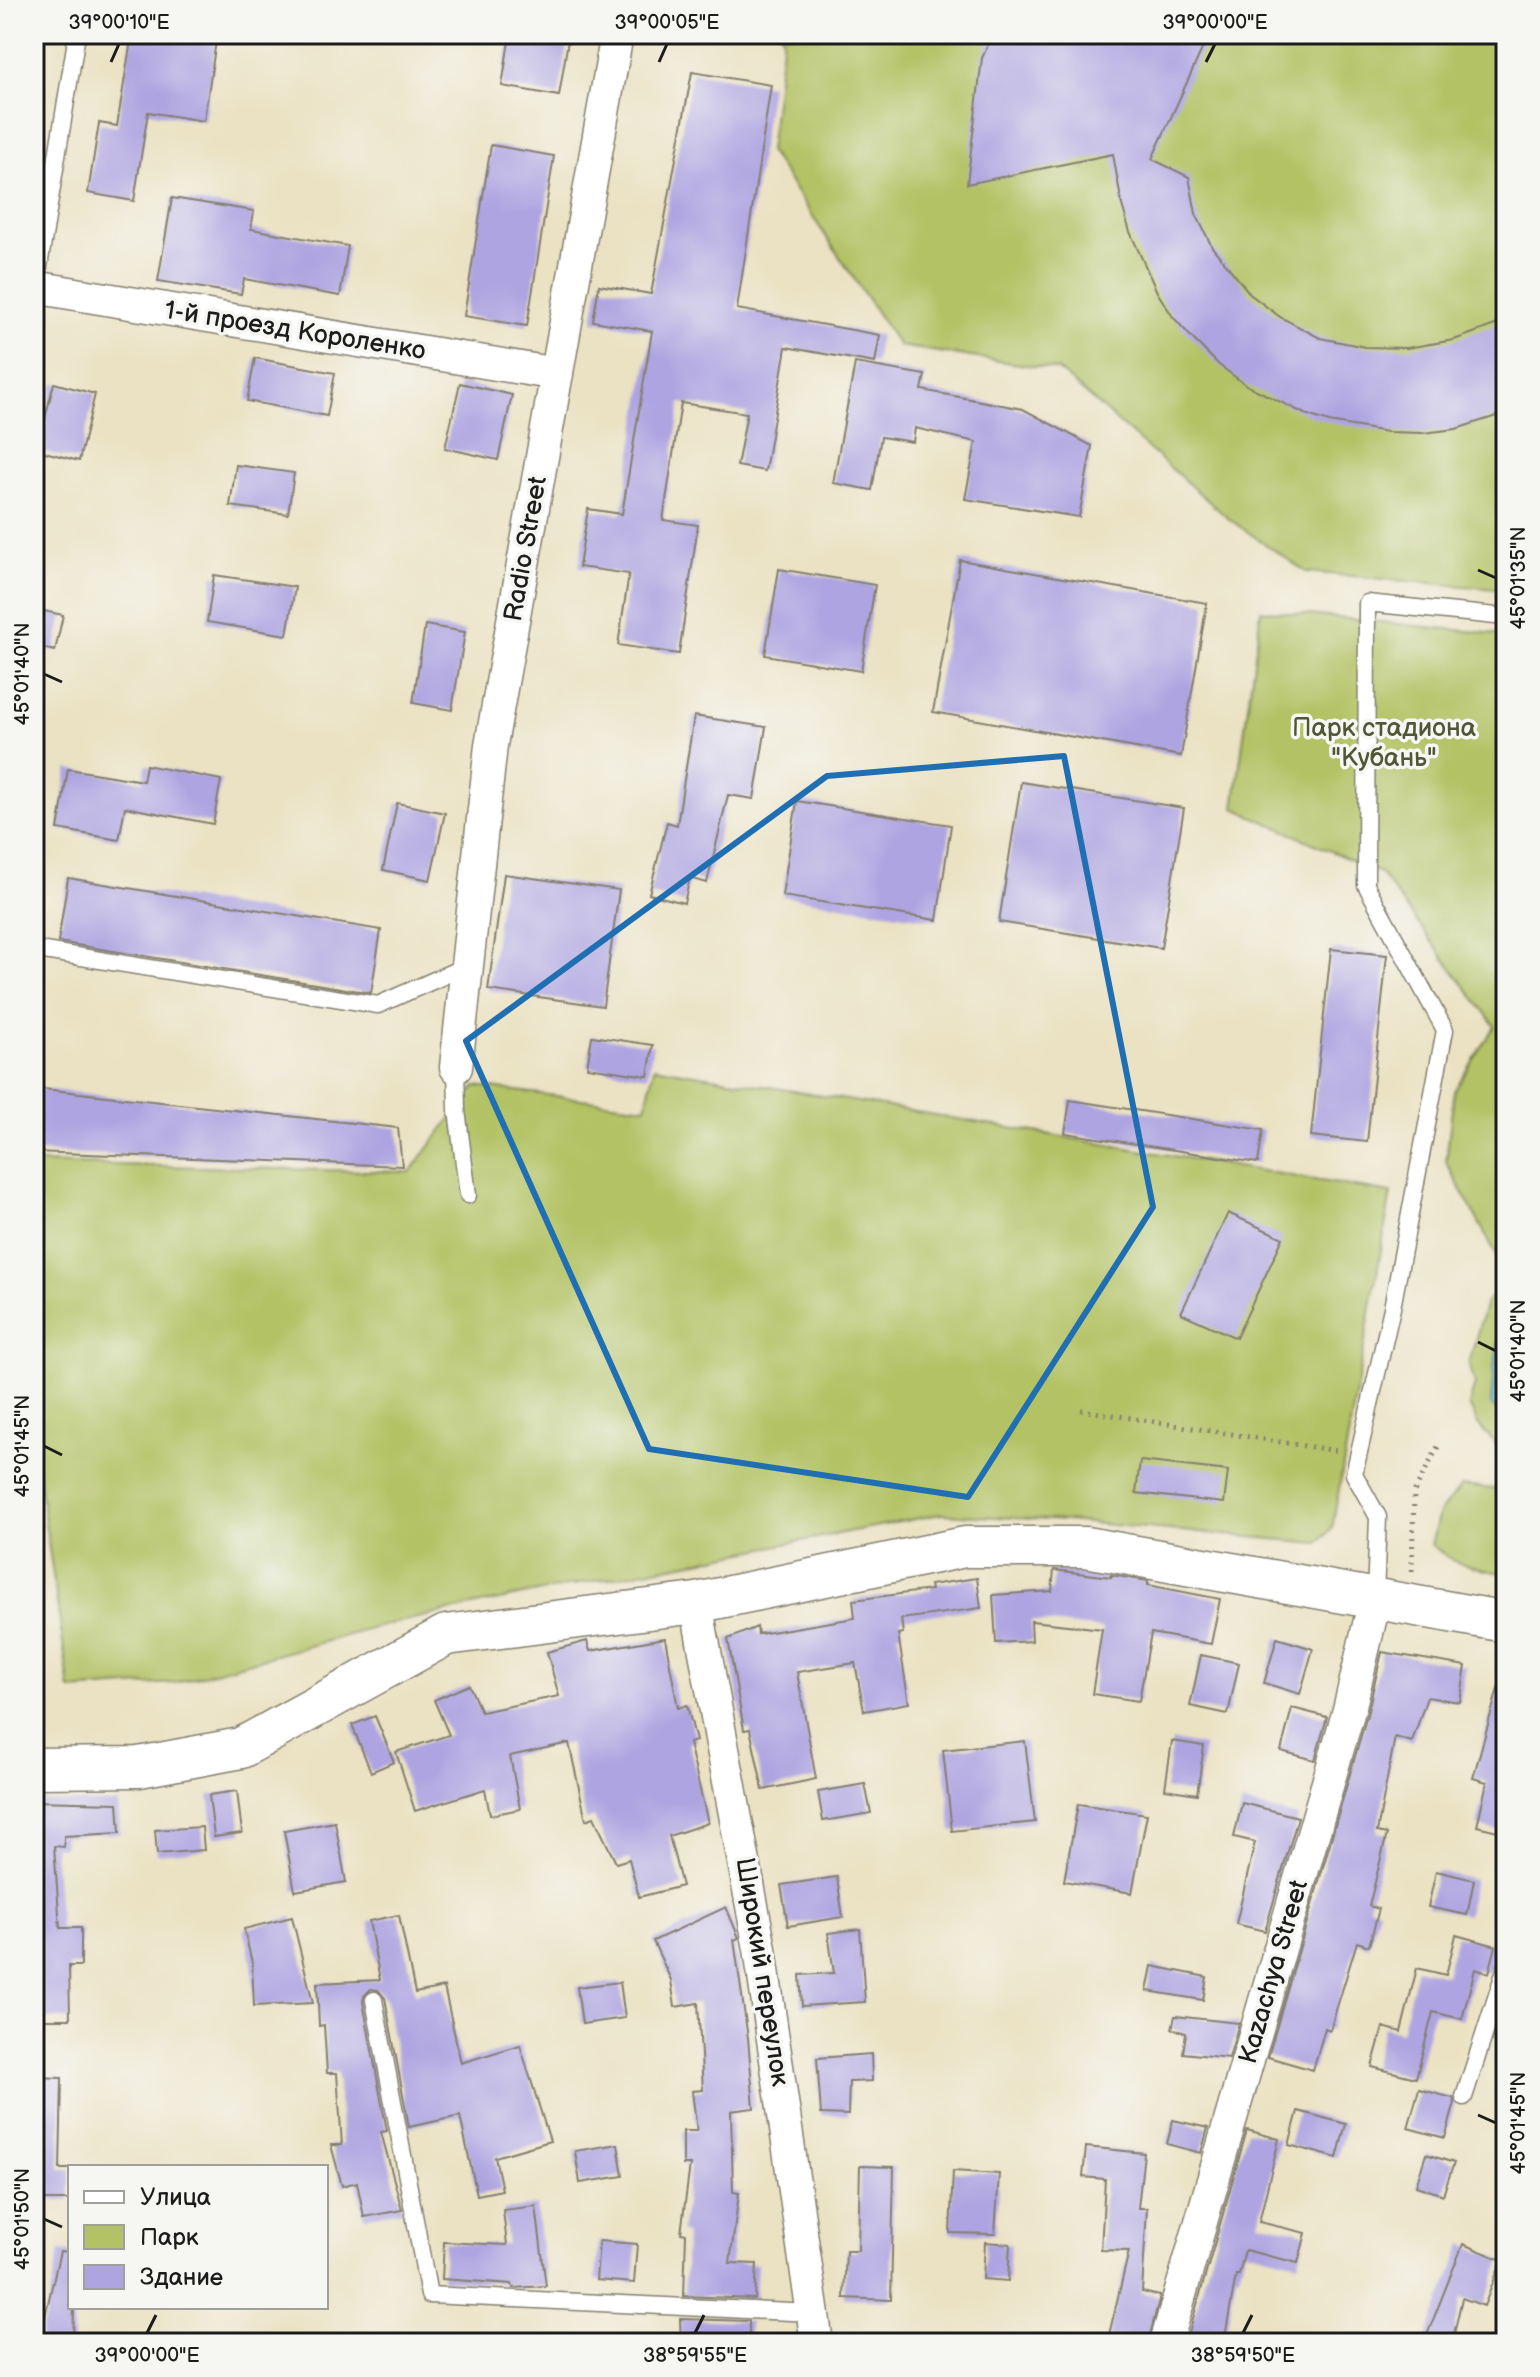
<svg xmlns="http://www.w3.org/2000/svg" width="1540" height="2377" font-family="'Balsamiq Sans',sans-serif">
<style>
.green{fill:#b3c265;stroke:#686f40;stroke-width:2}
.water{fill:#58bed5;stroke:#3a6d78;stroke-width:2}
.building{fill:#aea4e1}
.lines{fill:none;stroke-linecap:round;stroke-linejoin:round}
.service-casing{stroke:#847f70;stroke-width:19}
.minor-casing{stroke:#847f70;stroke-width:35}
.tertiary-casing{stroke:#847f70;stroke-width:43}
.path{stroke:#847f70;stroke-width:5;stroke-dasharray:2 6;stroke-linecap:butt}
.service{stroke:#fff;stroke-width:16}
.minor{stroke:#fff;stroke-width:32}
.tertiary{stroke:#fff;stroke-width:40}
.marked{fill:none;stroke:#1f6fb2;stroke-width:6;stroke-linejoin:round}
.ticks{fill:none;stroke:#1c1c1c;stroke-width:3}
.labels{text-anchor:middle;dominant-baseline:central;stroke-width:7;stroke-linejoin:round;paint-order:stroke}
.street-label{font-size:26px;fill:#1c1c1c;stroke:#f6f6f2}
.park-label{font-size:26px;fill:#515636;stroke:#f6f6f2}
.neatline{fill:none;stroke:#1c1c1c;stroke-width:3}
.ticks-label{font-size:20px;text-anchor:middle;fill:#1c1c1c}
</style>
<rect width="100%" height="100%" fill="#f6f6f2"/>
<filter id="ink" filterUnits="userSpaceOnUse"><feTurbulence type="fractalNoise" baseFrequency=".0125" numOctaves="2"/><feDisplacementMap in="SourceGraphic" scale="16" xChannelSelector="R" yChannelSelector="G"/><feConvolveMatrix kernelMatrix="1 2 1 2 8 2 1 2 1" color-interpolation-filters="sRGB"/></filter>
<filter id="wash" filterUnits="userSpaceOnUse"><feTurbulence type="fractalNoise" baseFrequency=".006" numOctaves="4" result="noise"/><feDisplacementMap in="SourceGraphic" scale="32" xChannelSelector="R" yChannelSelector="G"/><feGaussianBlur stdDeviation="1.8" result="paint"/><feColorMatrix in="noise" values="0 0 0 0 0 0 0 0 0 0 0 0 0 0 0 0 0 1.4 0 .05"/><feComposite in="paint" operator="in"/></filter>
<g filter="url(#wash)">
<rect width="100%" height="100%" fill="#ebe2c3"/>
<!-- green -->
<path class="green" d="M781 34H1506V590L1306 572 1229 519 1058 370 899 346 769 151 783 37Z
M1261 610 1506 635V1272L1446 1162 1454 1091 1495 1026 1380 873 1234 808Z
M654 1067 1391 1193 1332 1529 1318 1543 1066 1521 941 1514 527 1594 385 1625 174 1683 70 1690 34 1448V1163L410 1172 476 1086 646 1107Z
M1506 1285C1506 1325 1494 1364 1491 1404L1506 1421V1454L1478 1425 1469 1405 1475 1384 1469 1363 1486 1302Z
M1461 1486 1506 1490V1574C1473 1567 1457 1568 1431 1545L1439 1513Z"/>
<!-- water -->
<path class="water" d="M1506 1304V1421L1491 1404 1494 1368Z"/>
<g id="blocks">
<!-- building -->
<path class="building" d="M132 34H167L216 41 204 121 148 112 134 201 88 193 99 123 117 126Z
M510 34H569L559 96 502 86Z
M993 34H1209L1152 159 1189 177 1196 214 1212 247 1251 295 1280 317 1320 338 1365 347 1407 348 1454 340 1506 321V413L1456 429 1423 433 1387 432 1329 422 1305 414 1246 385 1219 365 1194 340 1173 317 1157 292 1130 232 1122 205 1113 154 967 184 982 58Z
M692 72 771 85 737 309 880 335 875 363 786 347 765 471 737 466 747 413 681 403 663 520 698 525 679 654 618 645 629 574 579 567 588 509 622 514 652 331 593 321 599 285 651 294Z
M491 145 554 156 527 326 464 316Z
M172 198 254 211 251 229 348 246 340 296 244 279 241 294 158 281Z
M255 358 335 373 327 416 247 401Z
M855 363 925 375 922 390 1023 409 1092 446 1079 517 965 499 976 442 915 428 913 442 881 437 872 490 833 483Z
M54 383 95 394 79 461 37 450Z
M460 383 512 395 498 460 445 448Z
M236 465 294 473 288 514 230 506Z
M960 560 1207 603 1181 756 933 712Z
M779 569 875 585 861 671 765 655Z
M214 575 295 587 287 635 207 622Z
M34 609 63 615 55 651 34 646Z
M425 625 465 632 452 710 413 703Z
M694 716 766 727 754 799 728 795 707 883 690 878 684 903 649 894 667 822 677 825Z
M146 765 221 780 213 824 125 807 119 840 58 829 68 769 143 781Z
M1021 782 1184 808 1161 948 999 922Z
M797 801 951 825 937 920 782 896Z
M397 803 445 813 430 880 383 870Z
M504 874 619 890 603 1006 488 990Z
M68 878 381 930 371 993 58 942Z
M1331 949 1387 955 1367 1142 1311 1136Z
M592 1036 653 1045 648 1076 587 1067Z
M34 1088 398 1128 402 1166 34 1152Z
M1070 1100 1263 1130 1258 1163 1065 1133Z
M1228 1213 1283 1238 1236 1338 1181 1313Z
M1140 1461 1228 1471 1224 1503 1136 1493Z
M1054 1570 1111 1577V1575L1148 1581V1585L1220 1599 1211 1644 1151 1633 1139 1701 1092 1694 1102 1629 1031 1621 1032 1641 996 1643 993 1595 1052 1591Z
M977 1578 981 1608 901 1619 903 1633 898 1634 909 1703 864 1711 855 1663 797 1672 816 1779 763 1790 750 1729 744 1730 728 1639 757 1627 758 1634 855 1618 853 1600 931 1590 930 1585Z
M665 1638 678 1708 687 1705 696 1741 689 1743 708 1823 669 1836 682 1886 639 1897 629 1859 616 1863 594 1817 586 1820 569 1743 510 1756 520 1809 490 1815 485 1789 415 1811 396 1752 449 1735 434 1700 469 1685 481 1712 559 1696 547 1652 587 1641 590 1651Z
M1277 1638 1313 1649 1300 1694 1264 1683Z
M1382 1652 1466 1666 1460 1702 1427 1697 1412 1742 1395 1737 1377 1832 1387 1834 1369 1906 1379 1909 1369 1946 1357 1942 1330 2030 1325 2028 1313 2070 1268 2057 1367 1715Z
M1201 1655 1239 1663 1228 1714 1190 1706Z
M1499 1685 1506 1686V1833L1477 1826 1487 1782 1473 1778Z
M1292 1708 1327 1717 1315 1760 1281 1751Z
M375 1716 394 1762 371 1772 352 1725Z
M1025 1741 1035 1822 952 1831 943 1750Z
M1172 1741 1204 1746 1197 1794 1165 1789Z
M865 1784 871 1813 823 1821 818 1792Z
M237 1791 242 1833 214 1837 209 1795Z
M34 1801 118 1803 120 1833 64 1836V1847L54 1846 60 1928H81V1966H69L70 2019H34Z
M1242 1803 1298 1817 1265 1931 1236 1924 1255 1842 1234 1837Z
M1078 1804 1147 1814 1132 1893 1064 1881Z
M335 1822 346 1882 295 1891 284 1831Z
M202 1827 204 1850 157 1854 155 1830Z
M1436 1871 1474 1880 1467 1915 1428 1907Z
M837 1877 843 1917 788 1926 781 1885Z
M726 1907 739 1938 734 1940 748 2038 754 2108 731 2111 733 2192 739 2193 730 2263 757 2264 755 2299 684 2296 686 2234 681 2233 690 2165H683V2131H697L692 2091 703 2090 698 2003 675 2007 671 1980 653 1941Z
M399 1915 415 1993 444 1987 461 2063 520 2045 550 2141 495 2157 502 2190 477 2195 460 2116 409 2127 385 1998 378 1990 371 1989 364 1996 363 2002 387 2131 381 2132 402 2210 364 2217 357 2182 342 2186 331 2145H342L337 2073H327L324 2025 319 2026 317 1983 380 1980 369 1921Z
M292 1917 313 2003 254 2006 252 1963 244 1929Z
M860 1929 865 2002 802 2006 800 1975 834 1973 828 1933Z
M1456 1935 1496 1946 1489 1973 1475 1969 1462 2019 1433 2012 1416 2078 1372 2067 1383 2027 1401 2032 1417 1968 1446 1975Z
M1152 1966 1207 1977 1203 2000 1147 1991Z
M620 1982 625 2018 582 2024 577 1987Z
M1175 2016 1239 2023 1229 2058 1183 2053 1186 2033 1172 2029Z
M871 2054 872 2081 849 2082 848 2115 821 2114 817 2058Z
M34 2077 62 2078 60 2169H70V2200H34Z
M1419 2089 1453 2098 1455 2103 1445 2138 1408 2128Z
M1298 2111 1346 2124 1337 2158 1289 2145Z
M1173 2120 1208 2128 1201 2153 1167 2144Z
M1247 2130 1279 2139 1259 2222 1306 2233 1298 2263 1245 2250 1239 2275H1236L1224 2343H1186Z
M618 2144 623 2176 580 2183 575 2151Z
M1086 2147 1144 2153 1138 2208H1147L1142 2292 1160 2296 1148 2343H1107L1129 2251 1101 2250 1105 2179 1083 2177Z
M1426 2154 1454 2163 1443 2195 1416 2186Z
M860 2166 894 2167 891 2300 844 2298 846 2251H858Z
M953 2171 999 2174 995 2234 950 2233Z
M536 2206 546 2286 513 2288 512 2284 442 2279 444 2242 507 2245 503 2210Z
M599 2241 637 2244 634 2283 596 2280Z
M985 2242 1010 2244 1008 2281 983 2279Z
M1463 2244 1502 2260 1484 2306 1462 2298 1452 2343H1424Z
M60 2251 70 2252V2307H74L73 2343H39Z
M680 2319 749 2321V2343H681Z"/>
</g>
</g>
<g filter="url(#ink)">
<use href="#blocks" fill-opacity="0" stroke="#847f70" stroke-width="2"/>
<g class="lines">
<defs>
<path id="service" d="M35 291 77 34
M38 950 378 1005 466 966
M456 1067 457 1110 468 1195
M1375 1598 1378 1517 1354 1474 1392 1308 1445 1030 1366 885 1367 603 1506 617
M374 2000 429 2295 813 2313
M1464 2097 1506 1967"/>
<path id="minor" d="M34 287 557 374
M456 1067 491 745 617 34
M696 1603 760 1949 817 2343
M1166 2343 1349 1710 1375 1599"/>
<path id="tertiary" d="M34 1768 139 1767 241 1748 446 1635 696 1603 965 1547H1086L1506 1622"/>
</defs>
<!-- service casing -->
<use href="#service" class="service-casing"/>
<!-- minor casing -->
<use href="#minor" class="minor-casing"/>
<!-- tertiary casing -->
<use href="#tertiary" class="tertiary-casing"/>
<!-- path -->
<path class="path" d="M1081 1410 1337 1451
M1412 1571 1414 1492 1440 1443"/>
<!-- service -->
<use href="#service" class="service"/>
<!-- minor -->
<use href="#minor" class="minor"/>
<!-- tertiary -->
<use href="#tertiary" class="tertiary"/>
</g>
</g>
<!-- marked area -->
<path class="marked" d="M1064 756 1153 1207 968 1497 649 1449 466 1041 827 776Z"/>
<!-- ticks -->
<path class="ticks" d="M111 62 119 44M659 62 667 44M1206 62 1215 44M1478 570 1496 578M44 674 62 682M1478 1342 1496 1351M44 1446 62 1455M1478 2115 1496 2123M44 2219 62 2227M147 2333 156 2315M695 2333 704 2315M1243 2333 1252 2315"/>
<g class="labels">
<!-- street labels -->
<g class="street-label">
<text transform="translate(295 331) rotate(9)">1-й проезд Короленко</text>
<text transform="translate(526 549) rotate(-80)">Radio Street</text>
<text transform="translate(762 1972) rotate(81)">Широкий переулок</text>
<text transform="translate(1274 1972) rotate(-74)">Kazachya Street</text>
</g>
<!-- park labels -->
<g class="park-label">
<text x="1384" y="728">Парк стадиона<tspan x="1384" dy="30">"Кубань"</tspan></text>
</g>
</g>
<!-- margin -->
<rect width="1540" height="2377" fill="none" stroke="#f6f6f2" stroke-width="88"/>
<!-- legend -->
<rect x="68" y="2165" width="260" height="144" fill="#f6f6f2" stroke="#9f9f9c" stroke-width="2"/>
<rect x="84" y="2191" width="40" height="12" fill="#ffffff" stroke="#9f9f9c" stroke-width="2"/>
<text x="140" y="2205" font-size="24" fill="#1c1c1c">Улица</text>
<rect x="84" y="2225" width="40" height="24" fill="#b3c265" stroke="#9f9f9c" stroke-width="2"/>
<text x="140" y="2245" font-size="24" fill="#1c1c1c">Парк</text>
<rect x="84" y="2265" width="40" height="24" fill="#aea4e1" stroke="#9f9f9c" stroke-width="2"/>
<text x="140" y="2285" font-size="24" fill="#1c1c1c">Здание</text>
<rect x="44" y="44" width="1452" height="2289" class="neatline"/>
<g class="ticks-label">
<text x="119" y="29">39°00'10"E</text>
<text x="667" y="29">39°00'05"E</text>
<text x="1215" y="29">39°00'00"E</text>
<text transform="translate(1518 578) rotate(-90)" y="7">45°01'35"N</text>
<text transform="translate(22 674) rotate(-90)" y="7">45°01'40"N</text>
<text transform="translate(1518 1351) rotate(-90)" y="7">45°01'40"N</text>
<text transform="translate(22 1446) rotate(-90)" y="7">45°01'45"N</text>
<text transform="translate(1518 2123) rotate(-90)" y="7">45°01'45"N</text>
<text transform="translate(22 2219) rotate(-90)" y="7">45°01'50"N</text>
<text x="147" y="2362">39°00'00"E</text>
<text x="695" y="2362">38°59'55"E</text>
<text x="1243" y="2362">38°59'50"E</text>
</g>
</svg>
